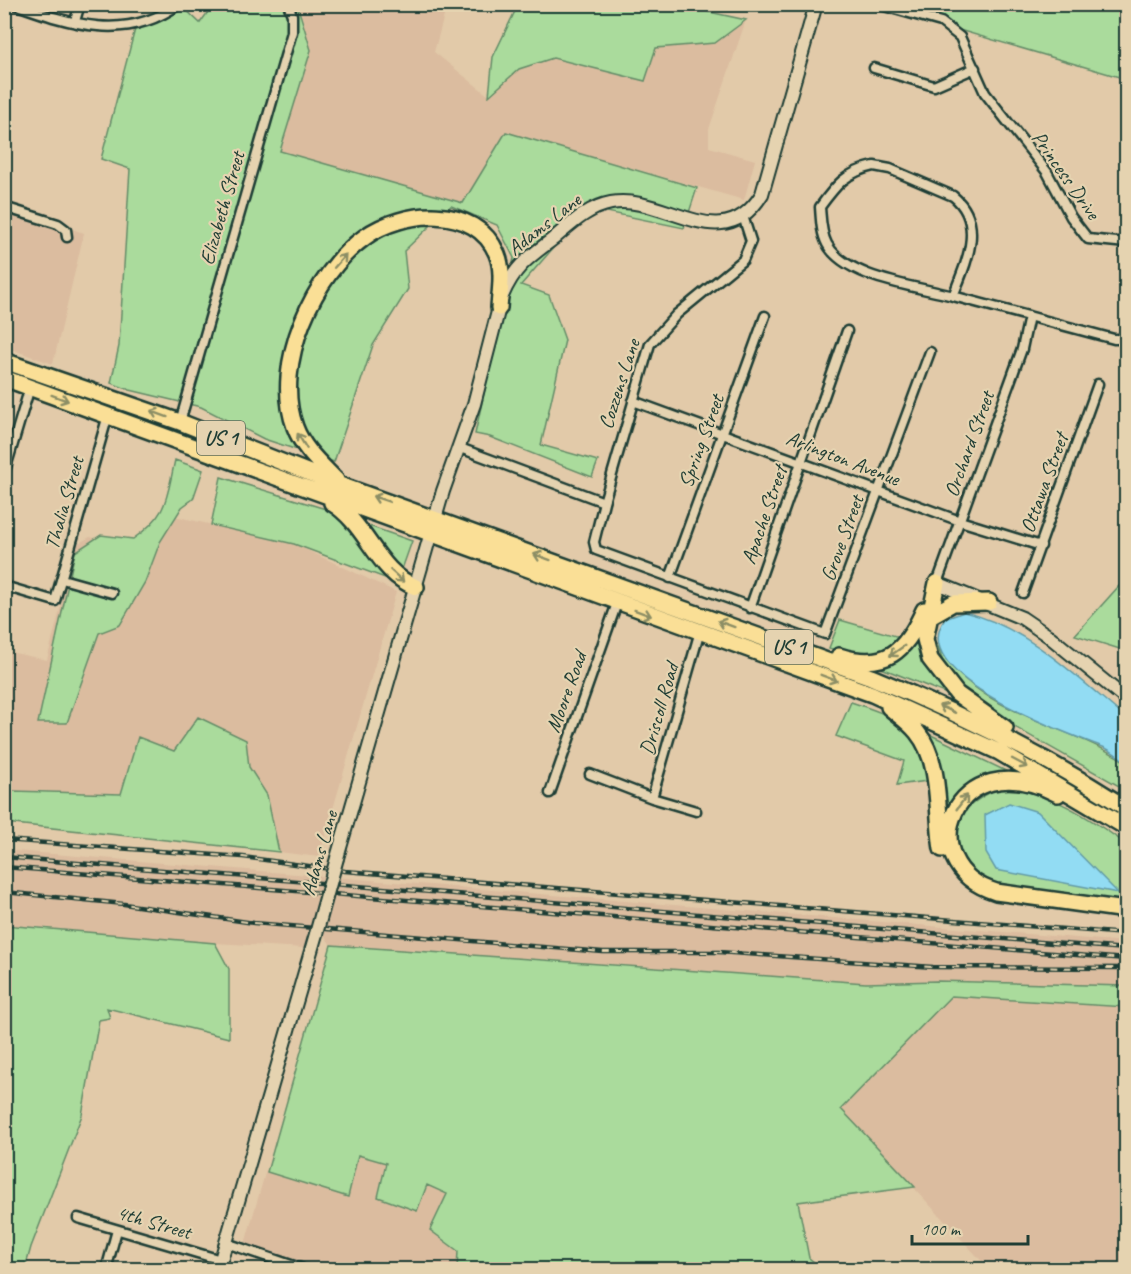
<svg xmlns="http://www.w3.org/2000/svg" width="1131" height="1274" font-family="Caveat,sans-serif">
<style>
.built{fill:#dbbc9f}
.green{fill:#aadb9c;stroke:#648c68;stroke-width:1.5}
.water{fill:#92dcf3;stroke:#649ca7;stroke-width:1.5}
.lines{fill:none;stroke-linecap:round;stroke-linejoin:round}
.street-casing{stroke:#1f3d34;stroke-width:13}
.secondary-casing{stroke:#1f3d34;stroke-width:16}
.highway-casing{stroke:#1f3d34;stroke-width:20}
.street{stroke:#e5d3b0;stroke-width:8}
.secondary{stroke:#e5d3b0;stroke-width:12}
.highway{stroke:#fadf96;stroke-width:15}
.rail-casing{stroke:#1f3d34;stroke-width:4.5}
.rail{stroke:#e5d3b0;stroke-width:2;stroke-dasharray:7;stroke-linecap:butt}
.secondary-bridge-casing{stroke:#1f3d34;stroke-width:16;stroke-linecap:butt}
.secondary-bridge{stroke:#e5d3b0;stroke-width:12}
.oneway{stroke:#8c8e65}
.labels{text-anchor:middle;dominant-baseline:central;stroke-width:4.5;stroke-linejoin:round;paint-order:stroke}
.shield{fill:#e5d3b0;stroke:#5a6a59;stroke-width:1.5}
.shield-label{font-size:20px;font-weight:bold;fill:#1f3d34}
.street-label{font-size:21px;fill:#1f3d34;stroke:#e5d3b0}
</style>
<rect width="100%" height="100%" fill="#e2caa9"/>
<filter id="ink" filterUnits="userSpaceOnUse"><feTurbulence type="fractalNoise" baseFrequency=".0167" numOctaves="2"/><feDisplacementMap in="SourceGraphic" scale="12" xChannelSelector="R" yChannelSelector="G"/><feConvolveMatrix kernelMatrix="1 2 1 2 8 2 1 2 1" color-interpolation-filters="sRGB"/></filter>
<g filter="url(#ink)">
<!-- built -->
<path class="built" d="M299 5H447L434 52 489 96 519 69 553 58 645 81 656 48 715 43 746 20 709 129V147L755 160 744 200 506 132 463 203 280 151 311 50Z
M5 207 84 233 53 364 5 347Z
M174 516 294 544 396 592 319 857 279 852 268 795 249 767 245 740 174 751 138 737 121 794 13 791 5 804V651L47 660 77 544 90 537 148 551Z
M4 850 1126 942V986L937 981 866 983 331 945 324 935 309 932 304 948 215 943 5 925Z
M951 995 1126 1007V1269H989L841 1109Z
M357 1155 386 1163 378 1196 427 1185 447 1195 458 1251 457 1270 305 1269 243 1251 266 1170 268 1173 348 1197Z"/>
<!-- green -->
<path class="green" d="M297 4 311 50 280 151 463 203 506 132 697 188 684 228 588 208 521 285 549 295 565 340 541 445 598 461 592 477 490 437 475 434 514 258 497 225 451 206 404 251 408 289 373 345 334 462 264 439 201 407 130 390 111 383 119 346 130 169 101 159 135 29 182 6 200 23 213 5Z
M518 5H677L746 20 715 43 656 48 645 81 553 58 519 69 489 96 493 57Z
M874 5H1126V79Z
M175 460 203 470 193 499 182 507 160 542 145 582 120 625 99 633 67 723H38L75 552 101 535 133 539C168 515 166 500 175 460Z
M221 477 342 514 385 578 294 544 211 525Z
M366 525 412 541 401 572Z
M1126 585V651L1075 635 1119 586Z
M840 620 903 638C877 663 862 658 829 648Z
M918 638 929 670 947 694 879 667 906 651Z
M937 645C974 713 1067 724 1126 762V790L990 713 948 676Z
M851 702C899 718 922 726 927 781L897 785 904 761 836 736Z
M198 717 246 740 249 767 267 795 279 852 5 823V804L12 791 121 794 138 737 174 751Z
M929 734 1012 774C975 777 962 787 945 820Z
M1005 785C1050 792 1090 818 1126 844V900C1092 897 998 896 973 875 963 866 959 850 956 838 949 812 987 793 1005 785Z
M4 925 215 943 229 969V1038L107 1008 110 1018 99 1020 82 1115 31 1247 25 1269H5Z
M331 945 866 983 937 981 1126 986V1007L951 996 841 1109 915 1187 798 1202 809 1258 823 1269H457L458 1251 430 1230 447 1194 427 1185 417 1211 378 1197 386 1163 358 1155 348 1197 267 1172Z"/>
<!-- water -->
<path class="water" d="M964 612C1026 626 1079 679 1126 718V762C1119 757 1111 750 1103 747 1067 733 903 676 945 619Z
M1009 803 1038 812 1118 893 996 870 986 853 985 815Z"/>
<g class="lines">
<defs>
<path id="street" d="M14 4C71 24 126 43 179 4
M877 4 941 22 960 37 985 93 1047 172 1071 217 1088 239 1126 243
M75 21 80 4
M874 68 934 86 975 68
M874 166 890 169 953 196C986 223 966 263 953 296 917 286 846 279 827 244 821 233 821 219 820 207 836 185 846 172 874 166Z
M4 207 58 224 66 230 67 237
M743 216 751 241 743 260 677 314 650 344 604 502 594 542 596 550 825 634 930 352
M953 296 1114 339H1126
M633 401 960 521 1041 546
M180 422 292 32V15L288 4
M460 448 604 502
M4 474 30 387
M670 578 765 316
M62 579 112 593
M937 583 1022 349 1029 316
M4 586 55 601 108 415
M1023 593 1098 384
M750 608 847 331
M590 774 652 798 696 811
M550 793 617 603
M652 798 700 631
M78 1218 221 1260
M226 1243 306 1270
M106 1270 117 1230"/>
<path id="secondary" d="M937 583 1022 618 1050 637 1126 699
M337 858 443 491 474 404 502 296C515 266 528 258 553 239 570 225 588 207 611 203 664 193 722 260 762 194L816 4
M218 1270 316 934"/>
<path id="highway" d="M4 361 180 422 340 485 871 677C960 713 1045 756 1126 808
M4 378 872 694 999 752 1126 827
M336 480C321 464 303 449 295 427 272 365 314 273 365 237 402 210 476 203 497 254 504 271 500 290 499 308
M332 503C367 524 377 573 416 587
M937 583 925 639 930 659 957 694 1005 728
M932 615 953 603 989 602
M839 656C886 671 906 651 924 610
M889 707C898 715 909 722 917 732 942 762 936 812 942 849
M1058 794C953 739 908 865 996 892L1126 910"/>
</defs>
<!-- street casing -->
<use href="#street" class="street-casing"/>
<!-- secondary casing -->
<use href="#secondary" class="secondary-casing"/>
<!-- highway casing -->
<use href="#highway" class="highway-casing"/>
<!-- street -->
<use href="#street" class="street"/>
<!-- secondary -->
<use href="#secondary" class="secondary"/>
<!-- highway -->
<use href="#highway" class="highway"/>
<defs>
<path id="rail" d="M4 840 243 857 345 871 1126 934
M4 857 1126 949
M4 867 1126 959
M4 892 124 904 254 923 603 952H719L933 967 1126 968"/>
</defs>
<!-- rail casing -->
<use href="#rail" class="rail-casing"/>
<!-- rail -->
<use href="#rail" class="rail"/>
<defs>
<path id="secondary-bridge" d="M316 934 337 858"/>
</defs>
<!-- secondary-bridge casing -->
<use href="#secondary-bridge" class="secondary-bridge-casing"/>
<!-- secondary-bridge -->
<use href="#secondary-bridge" class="secondary-bridge"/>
</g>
<!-- one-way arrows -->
<defs><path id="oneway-shaft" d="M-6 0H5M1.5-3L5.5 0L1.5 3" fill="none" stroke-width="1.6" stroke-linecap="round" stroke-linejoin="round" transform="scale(1.5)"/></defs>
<g class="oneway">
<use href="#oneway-shaft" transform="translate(340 261) rotate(-49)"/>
<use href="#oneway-shaft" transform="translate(60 398) rotate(20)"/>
<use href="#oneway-shaft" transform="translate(159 414) rotate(-160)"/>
<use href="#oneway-shaft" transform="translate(302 441) rotate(-121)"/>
<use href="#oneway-shaft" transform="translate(381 499) rotate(-161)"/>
<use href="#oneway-shaft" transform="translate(542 557) rotate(-160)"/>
<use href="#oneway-shaft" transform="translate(397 576) rotate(42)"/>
<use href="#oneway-shaft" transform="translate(643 613) rotate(20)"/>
<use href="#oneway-shaft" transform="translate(726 624) rotate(-160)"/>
<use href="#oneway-shaft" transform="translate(897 651) rotate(145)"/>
<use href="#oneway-shaft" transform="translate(829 678) rotate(21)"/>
<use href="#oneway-shaft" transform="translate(947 709) rotate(-155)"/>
<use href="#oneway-shaft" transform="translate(1020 763) rotate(28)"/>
<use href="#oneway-shaft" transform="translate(962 802) rotate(-53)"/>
</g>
</g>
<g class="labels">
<!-- shield labels -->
<g class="shield">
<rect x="197" y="421" width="48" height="34" rx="4.5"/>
<rect x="765" y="630" width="48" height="34" rx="4.5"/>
</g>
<g class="shield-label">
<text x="221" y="438">US 1</text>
<text x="789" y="647">US 1</text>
</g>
<!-- street labels -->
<g class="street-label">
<text transform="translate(1066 175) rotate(55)">Princess Drive</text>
<text transform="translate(222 208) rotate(-74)">Elizabeth Street</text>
<text transform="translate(544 224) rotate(-38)">Adams Lane</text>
<text transform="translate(619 384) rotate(-72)">Cozzens Lane</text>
<text transform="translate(701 441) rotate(-70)">Spring Street</text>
<text transform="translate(969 444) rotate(-70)">Orchard Street</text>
<text transform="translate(843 458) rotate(21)">Arlington Avenue</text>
<text transform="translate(1044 483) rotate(-70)">Ottawa Street</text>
<text transform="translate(64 503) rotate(-74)">Thalia Street</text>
<text transform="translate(764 515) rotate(-71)">Apache Street</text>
<text transform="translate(842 538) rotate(-70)">Grove Street</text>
<text transform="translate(566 692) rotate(-70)">Moore Road</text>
<text transform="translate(659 709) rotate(-74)">Driscoll Road</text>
<text transform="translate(319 853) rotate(-74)">Adams Lane</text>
<text transform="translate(154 1222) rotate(16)">4th Street</text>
</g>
</g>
<!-- margin -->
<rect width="1131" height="1274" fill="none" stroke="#e5d3b0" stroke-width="24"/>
<rect x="12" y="12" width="1107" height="1250" fill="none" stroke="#1f3d34" stroke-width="2" filter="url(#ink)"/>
<!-- scale -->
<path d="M912 1235v9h116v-9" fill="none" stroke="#1f3d34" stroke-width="3"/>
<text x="921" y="1235" font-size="18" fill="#1f3d34" stroke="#e5d3b0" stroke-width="4.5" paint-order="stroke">100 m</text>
</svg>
